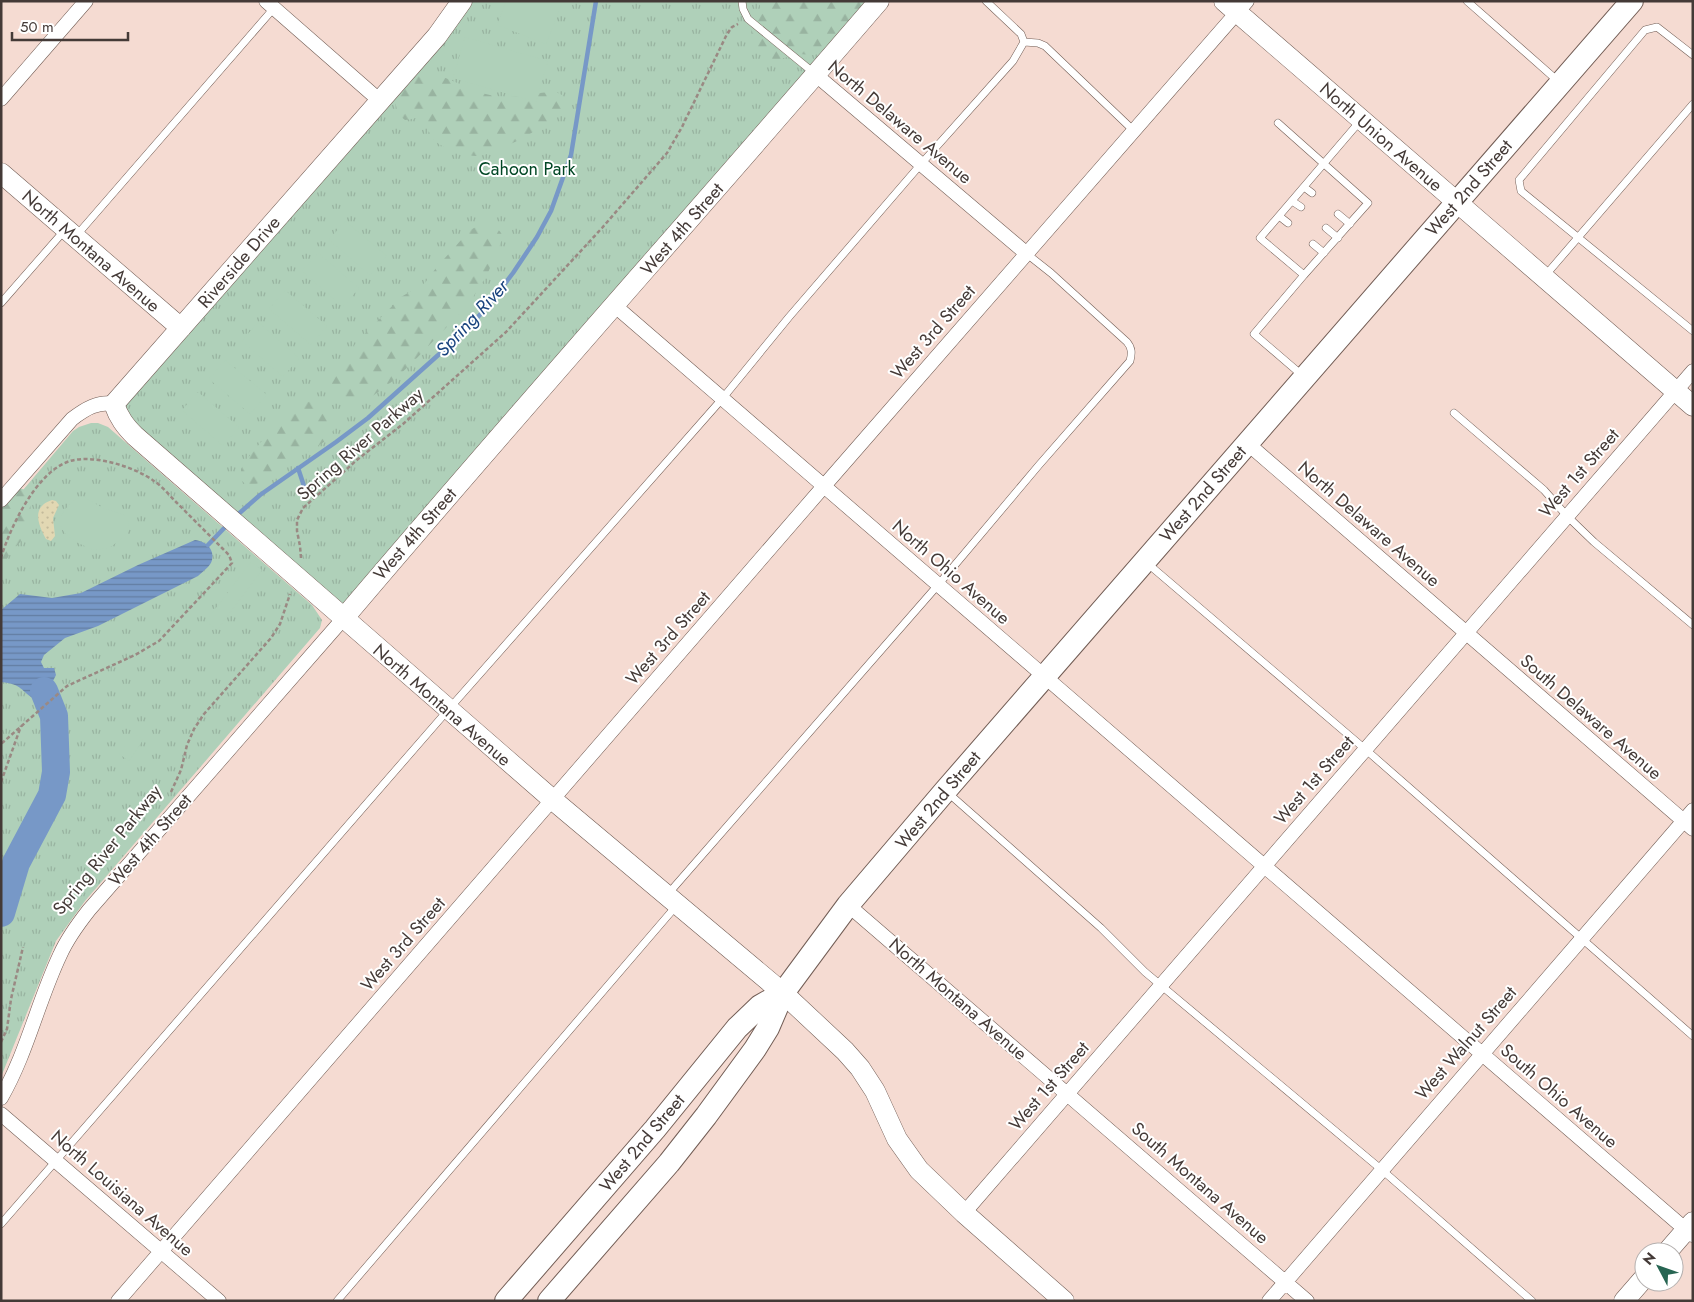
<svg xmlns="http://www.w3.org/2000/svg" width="1694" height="1302" font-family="Jost,sans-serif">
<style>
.grass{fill:url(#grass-tufts)}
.forest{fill:url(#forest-firs)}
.sand{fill:url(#sand-dots)}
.garden{fill:#afd0b9}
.water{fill:url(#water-rules)}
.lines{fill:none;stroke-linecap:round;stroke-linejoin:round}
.stream{stroke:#7798c7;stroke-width:4.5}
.river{stroke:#7798c7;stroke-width:28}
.lane-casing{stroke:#725d55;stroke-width:8}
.street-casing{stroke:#725d55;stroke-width:15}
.secondary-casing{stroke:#725d55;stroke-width:21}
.primary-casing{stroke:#725d55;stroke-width:24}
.path{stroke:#9a8983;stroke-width:2.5;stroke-dasharray:4 2.5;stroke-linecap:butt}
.lane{stroke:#fff;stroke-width:7}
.street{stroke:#fff;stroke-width:14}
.secondary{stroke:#fff;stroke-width:20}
.primary{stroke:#fff;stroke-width:22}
.labels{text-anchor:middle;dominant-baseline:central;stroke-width:4;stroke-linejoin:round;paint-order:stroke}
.street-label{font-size:18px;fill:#443a37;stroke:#fff}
.park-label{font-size:18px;fill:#004624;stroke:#fff}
.water-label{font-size:19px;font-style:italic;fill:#19437e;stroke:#fff}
</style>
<defs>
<pattern id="grass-tufts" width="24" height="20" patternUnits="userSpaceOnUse" patternTransform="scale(1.25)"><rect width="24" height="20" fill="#afd0b9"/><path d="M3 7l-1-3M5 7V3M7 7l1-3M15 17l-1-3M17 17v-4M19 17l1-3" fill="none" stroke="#98b3a0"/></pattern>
<pattern id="forest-firs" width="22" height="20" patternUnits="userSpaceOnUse" patternTransform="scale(1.25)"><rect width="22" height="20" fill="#afd0b9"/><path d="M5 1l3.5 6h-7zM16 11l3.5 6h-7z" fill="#98b3a0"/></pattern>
<pattern id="sand-dots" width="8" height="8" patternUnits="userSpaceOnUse" patternTransform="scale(1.25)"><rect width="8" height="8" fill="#e2d8b3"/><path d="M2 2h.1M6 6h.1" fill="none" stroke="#c3ba9b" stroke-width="1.8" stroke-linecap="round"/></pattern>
<pattern id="water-rules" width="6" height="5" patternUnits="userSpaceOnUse" patternTransform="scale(1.25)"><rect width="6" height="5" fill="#7798c7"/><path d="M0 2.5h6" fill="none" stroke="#637da2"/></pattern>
</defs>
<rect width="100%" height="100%" fill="#f5dbd2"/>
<!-- grass -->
<path class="grass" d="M462 1H879L343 619 118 415Z
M91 423H98L108 427 312 605 322 620 320 628 85 901 56 941 1 1077V516L73 431 79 427Z"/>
<!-- forest -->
<path class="forest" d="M760 1H805L807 4 816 1H874L826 53 813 55 799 54 776 60 761 55 753 42 751 31 754 20 760 11Z
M421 71C447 75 469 91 494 96 513 100 537 91 556 92L562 95 563 110C552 124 494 156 476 156 467 156 457 151 449 149 436 144 428 137 427 122 420 114 414 120 405 120 397 114 396 107 395 98L413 72Z
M484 223C493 226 500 228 503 237L487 275 468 305 413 362 394 380 374 395 361 402H345L338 400 329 392 327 384 329 375 357 342 401 297 425 283 436 268 470 230Z
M311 401C322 403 331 406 334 418 339 442 306 451 291 461 280 468 263 485 251 485 246 485 244 483 241 480V469L246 460C265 439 283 410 311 401Z
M17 487 25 490 31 499 30 525 21 541 10 554 1 568V493Z"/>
<!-- sand -->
<path class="sand" d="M52 500 56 501 59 505 53 518 55 536 51 541 46 539C38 524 31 507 52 500Z"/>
<!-- garden -->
<path class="garden" d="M506 1H563L546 44 497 25Z
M465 37 548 61 536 102 453 78Z
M345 221 387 256 370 275 329 240Z
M318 253 359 288 343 307 302 271Z
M285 290 327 326 311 345 269 309Z
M258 322 299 358 283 377 242 341Z
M225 360 267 395 250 414 209 379Z
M198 392 239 427 223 446 182 410Z
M84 497 103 508 124 515 129 522 127 535 109 548 94 550C80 544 57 535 60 517 66 508 73 498 84 497Z
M251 562 262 570 217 630 206 621Z
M134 733 143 740 129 761 119 754Z"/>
<!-- water -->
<path class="water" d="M195 540C205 541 215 549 212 560 211 566 202 572 198 576L98 626 65 638 44 655 41 662 44 668H54L56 675 51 685 36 700C20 691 23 684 1 682V610L20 594 52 598 81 593 138 565Z"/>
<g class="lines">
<!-- stream -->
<path class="stream" d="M298 468 305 489
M235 517 260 495 336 442 368 418 465 331 487 307 513 273 537 237 551 211 571 155 596 1
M208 545 228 524"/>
<!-- river -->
<path class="river" d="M1 913 16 863 52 795 56 772 54 716 44 691"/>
<defs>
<path id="lane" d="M742 1 743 9 748 19 814 73
M1467 1 1559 82
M1024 42 1038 43 1045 46 1134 131
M1693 55 1657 27 1645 30 1519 180 1521 191 1693 331
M1278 123 1368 203 1304 275
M1304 187 1312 193
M1292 201 1301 207
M1338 214 1350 224
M1279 216 1288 223
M1326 228 1338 238
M76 236 274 8
M1313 244 1324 253
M1544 277 1693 104
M1 303 64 231
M1303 376 1254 334 1304 275 1260 238 1361 120
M1454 413 1544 490 1567 516 1594 542 1693 625
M1147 563 1365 749 1693 1036
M947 792 1101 928 1145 972 1382 1170 1532 1301
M668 894 938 585 1039 465 1130 361C1132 353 1132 348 1127 342L1051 273 1027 254
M1 1224 448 710 722 399 789 317 921 164 1013 61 1024 42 1021 34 986 1
M337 1301 677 905"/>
<path id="street" d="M266 1 379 100
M816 75 1027 254
M1 99 86 1
M614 305 1692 1235
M1247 443 1693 829
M1 500 72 419C85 409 98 401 114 404
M848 905 1307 1301
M1 1098C27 1053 38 1001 60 955 67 939 78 924 89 910L343 619
M1 1114 219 1301
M964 1213 1693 371
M118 1301 824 486 1247 1
M1269 1301 1693 810"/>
<path id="secondary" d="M462 1 437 36 114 404C119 418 125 426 135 436L553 800 783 993 845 1051 860 1068 875 1091 897 1139 919 1170 964 1213 1064 1301
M1224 1 1693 406
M1 173 181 328
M343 619C519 411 701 208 879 1
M1667 1252 1693 1222
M1624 1301 1644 1278"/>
<path id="primary" d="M506 1301 655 1129 737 1028 760 1006 783 993
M549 1301 669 1163 706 1116 755 1049 768 1028 783 993 848 905 945 791 1632 1"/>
</defs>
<!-- lane casing -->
<use href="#lane" class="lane-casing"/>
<!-- street casing -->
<use href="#street" class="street-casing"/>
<!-- secondary casing -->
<use href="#secondary" class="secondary-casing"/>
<!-- primary casing -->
<use href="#primary" class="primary-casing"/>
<!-- path -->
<path class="path" d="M1 558C10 527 37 471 70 461 94 454 135 467 154 481 162 486 169 495 176 502 191 517 207 533 222 548L229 555 232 563 159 641 135 655 67 686 1 744
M301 558 300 546 297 531V520L303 508 358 459 403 424 506 332 602 228 667 153 682 127 727 34 732 27 738 24
M1 782 21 726
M171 792 181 770 187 745 194 729 204 714 271 638 280 624 290 594
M1 1042 7 1029 11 999 23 947"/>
<!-- lane -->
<use href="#lane" class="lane"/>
<!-- street -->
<use href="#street" class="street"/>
<!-- secondary -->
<use href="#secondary" class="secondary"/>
<!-- primary -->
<use href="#primary" class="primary"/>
</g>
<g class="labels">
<!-- street labels -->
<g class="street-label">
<text transform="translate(900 122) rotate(40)">North Delaware Avenue</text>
<text transform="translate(1381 137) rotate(41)">North Union Avenue</text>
<text transform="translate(1469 188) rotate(-49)">West 2nd Street</text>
<text transform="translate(682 229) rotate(-49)">West 4th Street</text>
<text transform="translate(91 251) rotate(41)">North Montana Avenue</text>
<text transform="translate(239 262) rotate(-49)">Riverside Drive</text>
<text transform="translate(933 332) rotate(-49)">West 3rd Street</text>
<text transform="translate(360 444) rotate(-41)">Spring River Parkway</text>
<text transform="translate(1579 473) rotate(-49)">West 1st Street</text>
<text transform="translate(1203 494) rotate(-49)">West 2nd Street</text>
<text transform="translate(1369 524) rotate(41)">North Delaware Avenue</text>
<text transform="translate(415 534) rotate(-49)">West 4th Street</text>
<text transform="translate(951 572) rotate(41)">North Ohio Avenue</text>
<text transform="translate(668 638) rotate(-49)">West 3rd Street</text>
<text transform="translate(442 705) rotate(41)">North Montana Avenue</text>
<text transform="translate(1591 717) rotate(41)">South Delaware Avenue</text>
<text transform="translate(1314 780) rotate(-49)">West 1st Street</text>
<text transform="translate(938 800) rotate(-50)">West 2nd Street</text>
<text transform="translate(150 840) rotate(-49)">West 4th Street</text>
<text transform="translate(107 850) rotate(-51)">Spring River Parkway</text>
<text transform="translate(403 944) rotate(-49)">West 3rd Street</text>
<text transform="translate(958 999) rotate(41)">North Montana Avenue</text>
<text transform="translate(1466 1043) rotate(-49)">West Walnut Street</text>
<text transform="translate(1049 1086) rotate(-49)">West 1st Street</text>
<text transform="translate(1559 1096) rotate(41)">South Ohio Avenue</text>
<text transform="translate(642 1143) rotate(-50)">West 2nd Street</text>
<text transform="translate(1200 1183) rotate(41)">South Montana Avenue</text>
<text transform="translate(122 1193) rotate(41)">North Louisiana Avenue</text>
</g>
<!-- park labels -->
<g class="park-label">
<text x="527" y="169">Cahoon Park</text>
</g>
<!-- water labels -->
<g class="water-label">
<text transform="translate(472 318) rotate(-47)">Spring River</text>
</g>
</g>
<!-- border -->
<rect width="1694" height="1302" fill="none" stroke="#443a37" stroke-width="5"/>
<!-- north arrow -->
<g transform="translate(1659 1267) rotate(311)"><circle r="24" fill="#ffffff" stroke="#b4b0af"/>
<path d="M0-4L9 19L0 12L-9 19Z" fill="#276552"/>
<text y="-8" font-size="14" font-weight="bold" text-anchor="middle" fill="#443a37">N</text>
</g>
<!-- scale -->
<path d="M12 32v8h116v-8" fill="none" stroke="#443a37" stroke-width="2.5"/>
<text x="20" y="32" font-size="15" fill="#443a37" stroke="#ffffff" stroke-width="4" paint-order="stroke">50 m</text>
</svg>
